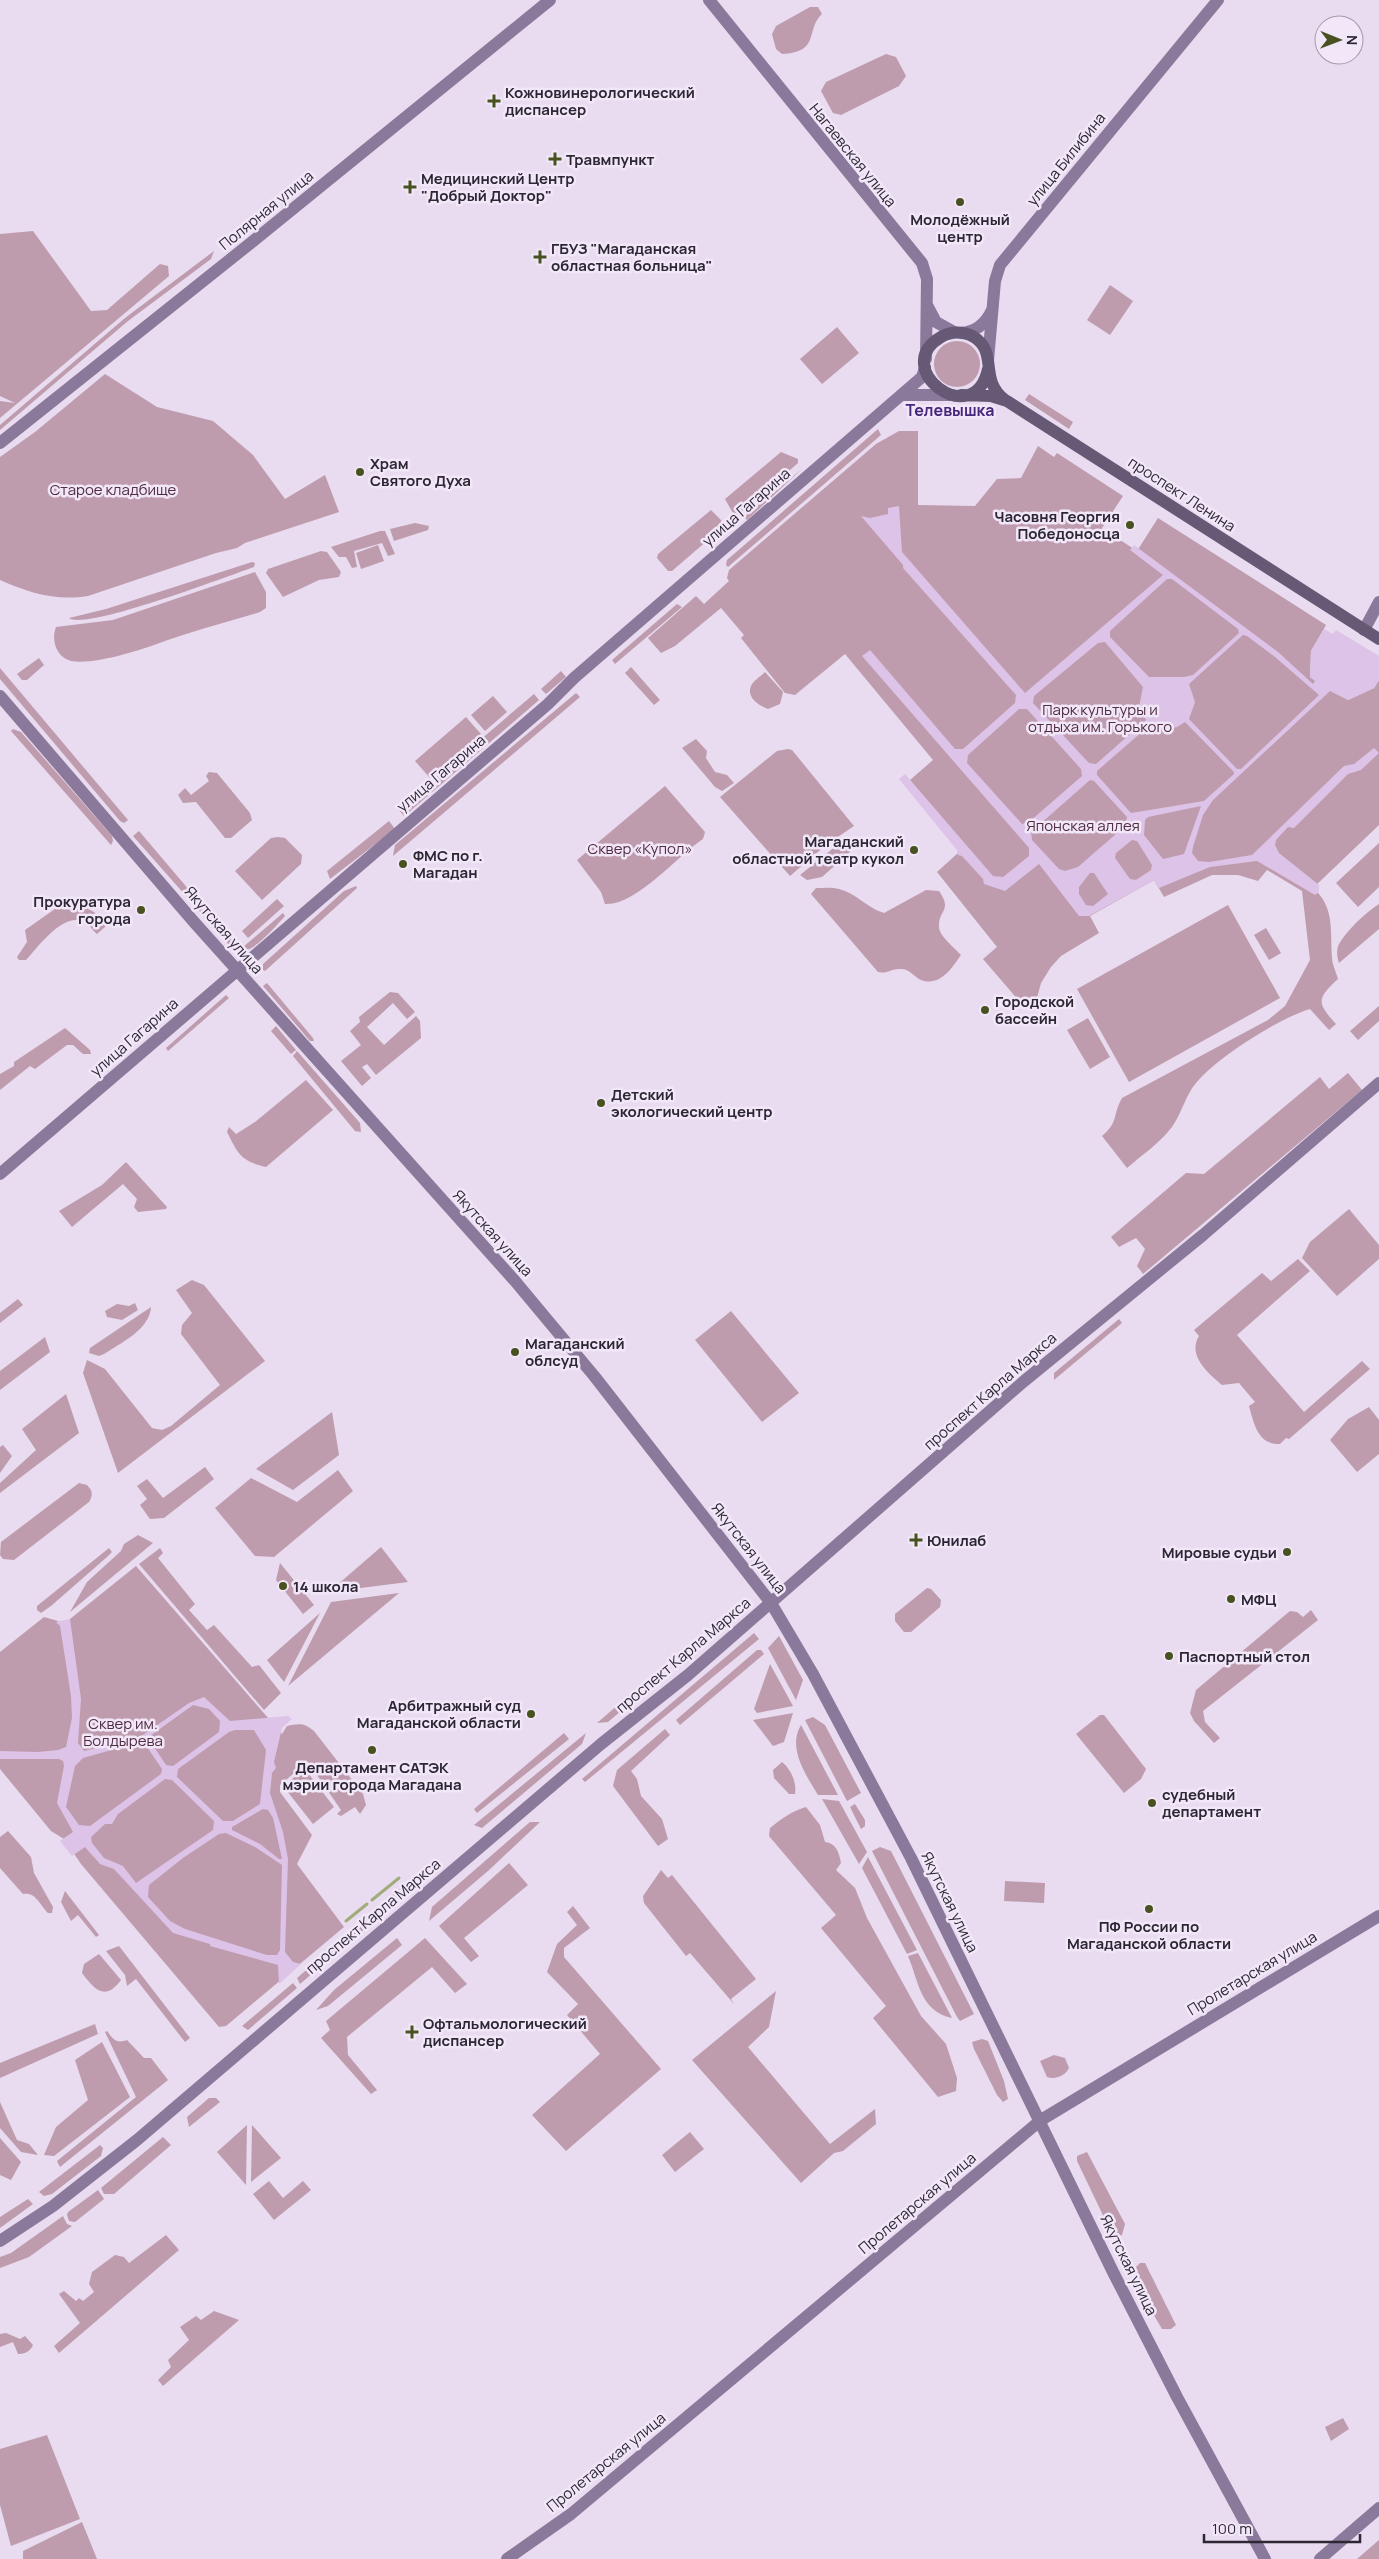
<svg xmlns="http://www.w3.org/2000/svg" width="1379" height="2559" font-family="Manrope,sans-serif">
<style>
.green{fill:#be9cae}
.plaza{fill:#dcc3e7;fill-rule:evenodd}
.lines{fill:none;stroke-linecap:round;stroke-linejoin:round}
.stream{stroke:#a2ab7c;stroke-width:3}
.secondary{stroke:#8a799a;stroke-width:12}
.primary{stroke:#665975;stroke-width:12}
.poi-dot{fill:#485220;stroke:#f2e7f8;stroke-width:2}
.labels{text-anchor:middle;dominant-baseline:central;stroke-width:5;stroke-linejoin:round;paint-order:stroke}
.poi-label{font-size:15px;font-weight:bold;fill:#2d2734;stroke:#f2e7f8;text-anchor:start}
.street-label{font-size:15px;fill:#2d2734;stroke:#f2e7f8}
.park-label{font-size:15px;fill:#502d3f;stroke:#f2e7f8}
.neighbourhood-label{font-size:16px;font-weight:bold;fill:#47267d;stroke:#f2e7f8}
</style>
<rect width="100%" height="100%" fill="#e9dbf0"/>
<!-- green -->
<path class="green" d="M810 7H818L822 14C805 30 821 52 782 54L776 49 772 34 776 26Z
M886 54 896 57 906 76 899 86 841 115 833 113 821 91 826 82Z
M271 204C272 215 256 224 247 231L244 225Z
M33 231 91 311 107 310 160 264 168 266 169 276 0 418V401L15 403 0 396V234Z
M214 251 211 259 128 321 0 430V425L125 318Z
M1110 285 1133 301 1110 335 1087 320Z
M837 327 859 353 822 384 800 359Z
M934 364a23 23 0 1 1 46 0a23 23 0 1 1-46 0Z
M105 374 157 407 213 421 253 455 285 499 325 475 339 512 245 543 237 548 216 553 88 596C56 601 29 593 0 580V457L35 432Z
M1029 394 1073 422 1069 429 1025 400Z
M878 429 881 435 728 567 726 565 727 560Z
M899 431H918V505L975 506 997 479 1021 478 1038 446 1054 457 1057 453 1123 496 1102 528 1137 551 1158 518 1326 625 1311 651 1310 677 1348 700 1374 688 1379 680V825L1313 888C1335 907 1330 930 1332 957 1332 964 1336 972 1338 979 1316 999 1317 1003 1336 1024L1329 1030 1310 1009C1279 1018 1216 1058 1196 1083 1185 1096 1182 1113 1172 1127 1160 1143 1142 1155 1127 1168L1102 1136C1119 1122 1112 1116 1122 1098L1268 1020 1285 1006 1310 960 1302 891 1267 870 1258 881 1238 875H1212L1164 897 1154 880 1090 916 1099 933 1061 956 1051 967 1041 983 1034 1009 1025 1008 983 959 997 947 937 872 958 853 964 852 910 780 933 760 845 654 795 695 785 693 741 638 744 635 721 608 675 646 661 653 648 638 696 596 704 604 729 581 727 578 729 570 876 444Z
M781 452 798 459V463L738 515H734L725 499Z
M802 469 747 520 744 517Z
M711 510 721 520 723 527 672 571H668L657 558 658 554Z
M415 523 429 526 428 530 394 541 390 529Z
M380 531H385L395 554 388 556 382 543 354 551 357 567 352 568 346 557H339L331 547Z
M378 545 384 561 361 569 356 553Z
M321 551 327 552 341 572 339 577 319 580 283 597 266 573 268 569Z
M252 562 255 563 254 567C228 576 85 631 69 618L106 609Z
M255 572 266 592V608L260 612C225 623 188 632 154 645 134 652 92 665 71 661 56 657 51 640 56 627L113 620Z
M677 604 682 607 615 664 612 660Z
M39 658 44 665 27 680H22L17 674Z
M631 667 660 700 654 705 625 673Z
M0 668 128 820 124 823 120 821 0 679Z
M561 671 566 677 546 694 541 689Z
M765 672 783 692 780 704 768 709C760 706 746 698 751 686 753 681 761 676 765 672Z
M576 693 580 697 393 856 395 845Z
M534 694 539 700 409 812 404 816 399 810 400 808Z
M493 696 507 712 485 731 471 715Z
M466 717 481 734 430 778 415 761Z
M13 729 21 732 112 836 113 841 111 845 11 731Z
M696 739 707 751 706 758 715 772 727 775 734 783 722 791 715 787 682 748Z
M788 749 792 750 854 826 826 845 790 876 720 797 777 751Z
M209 772 217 773 250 813 252 820 231 838H225L196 802 183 803 178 795 185 788 191 795 209 781 206 776Z
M665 786 705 832 703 839C677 856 636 906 605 904L601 892 577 860Z
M389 821 395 829 330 879 327 871Z
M139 831 235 944 231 947 133 836Z
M278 837 285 838 302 855 301 864 262 900 235 871 271 838Z
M841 842 849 845 850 852 822 877 807 880 800 875Z
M1379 843V887L1358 907 1336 883Z
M356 886 357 888 265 971 263 970V964L344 891Z
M816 888C823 888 832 887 839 889 856 893 867 908 884 913L926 890 939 891C953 911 938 910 939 927 939 936 955 948 961 955 952 968 940 987 921 980 914 977 910 969 901 969 893 968 887 974 878 972L811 894Z
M277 899 284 906 248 938 242 931Z
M72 903C85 907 100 912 106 926L97 934C93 931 90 925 86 923 65 909 38 947 26 960H19L17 957 27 942 25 930 62 904Z
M1379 904V929L1339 963C1337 957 1336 950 1339 944 1348 929 1365 913 1379 904Z
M1228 905 1280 998 1129 1082 1077 989Z
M283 913 285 916C278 924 256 949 246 950L243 947Z
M1266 928 1281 953 1269 960 1254 935Z
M267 983 313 1038 314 1041H310L263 986Z
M390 992 398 993 415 1012 407 1019 393 1003 367 1027 384 1045 416 1016 420 1021 421 1038 376 1075 367 1064 362 1067 371 1078 362 1086 341 1061 361 1045 350 1031 360 1022 359 1017Z
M226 995 229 998 168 1051 166 1048Z
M1379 1006V1021L1358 1040 1350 1031Z
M1088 1018 1110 1057 1090 1069 1067 1030Z
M276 1026 296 1050 291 1054 271 1031Z
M65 1028 90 1050 91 1054H83L73 1045H67L35 1069 30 1066 0 1090V1074L14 1066V1062Z
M297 1051 360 1123 361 1132 355 1131 293 1056Z
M1348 1073 1362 1090 1143 1274 1137 1266 1145 1249 1136 1238 1119 1247 1111 1237 1186 1173 1204 1174 1320 1077 1329 1089Z
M306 1080 333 1110 266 1167C241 1161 238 1154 227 1132L229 1127 236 1134 255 1122Z
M126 1162 167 1207 166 1209 138 1212 134 1207 137 1199 123 1184 72 1227 59 1211 102 1185Z
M1349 1209 1379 1245V1259L1337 1296 1302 1258 1310 1242Z
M1298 1259 1310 1271 1237 1335 1304 1412 1362 1361 1370 1369 1289 1439 1286 1438 1280 1444C1258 1445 1254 1424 1249 1406L1255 1402 1239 1383 1222 1385C1208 1373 1187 1355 1199 1336L1194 1330 1262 1273 1271 1281Z
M192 1280 204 1285 265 1361 118 1473 83 1373 87 1360 105 1369 152 1428 162 1430 171 1426 220 1385 181 1334 182 1325 192 1313 176 1290Z
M18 1299 23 1305 0 1323V1313Z
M135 1303 138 1310 122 1320 107 1317 105 1311 117 1304 129 1306Z
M151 1307C150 1329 121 1343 104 1354L99 1356 89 1353 90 1348Z
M731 1311 799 1393 762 1422 695 1340Z
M1119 1319 1122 1323 1054 1380V1373Z
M45 1337 50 1352 0 1390V1371Z
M66 1394 79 1433 0 1493V1483L36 1450 22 1429Z
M1369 1407 1379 1420V1454L1357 1472 1330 1440 1348 1419Z
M332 1412 339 1455 293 1490 256 1469Z
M3 1445 12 1456 0 1473V1447Z
M205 1467 214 1479 164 1518 150 1519 140 1505 147 1499 137 1486 147 1479 163 1498Z
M338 1470 353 1491 274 1557 255 1556 215 1508 251 1478 297 1502Z
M79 1483 87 1485C93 1491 93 1495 89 1502L14 1560 3 1559 0 1555 1 1542Z
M138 1535 153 1543 70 1612 87 1582 121 1551 124 1544Z
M381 1547 408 1582 329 1592Z
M109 1548 112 1552 107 1557 51 1606 41 1613 37 1610V1606Z
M160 1548 163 1553 158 1558 195 1604 189 1610 207 1630 214 1625 252 1667 259 1665 281 1693 264 1710 139 1564Z
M280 1563 314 1605 303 1614 276 1580Z
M136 1566 282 1734 287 1726C299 1723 305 1723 314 1731L363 1794 366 1805 360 1814 355 1807 341 1816 337 1814 341 1810 308 1762 304 1761 306 1763 280 1785V1792L312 1835 297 1864 344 1927 226 2026 219 2027 81 1864 64 1839 51 1831 0 1769V1652L44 1617 65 1623Z
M927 1588 931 1589 941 1600 940 1607 911 1632H904L895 1621V1614Z
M399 1593 288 1686 331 1602Z
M1311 1610 1318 1620 1203 1711 1205 1722 1220 1738 1214 1743 1194 1721 1190 1713 1196 1690 1290 1611 1297 1612 1303 1617Z
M320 1613 284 1682 267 1660Z
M754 1633 759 1639 585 1782 582 1779Z
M779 1636 803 1680 796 1700 768 1648Z
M757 1650H761L764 1654 680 1725 676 1720Z
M770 1664 793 1706 757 1713 754 1709Z
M635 1690 640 1695 608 1722 597 1723Z
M793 1713 784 1742 773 1746 753 1720Z
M1100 1715H1104L1146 1769 1141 1779 1124 1793 1076 1734Z
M813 1717 825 1725 861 1793 847 1801 805 1720Z
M801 1725 838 1795H818C806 1775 787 1748 801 1725Z
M665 1729 670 1735 631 1771 637 1779 641 1796 662 1819 668 1839 658 1846 613 1786 617 1770Z
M564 1733 569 1739 477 1813 474 1809Z
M586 1733 582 1744 482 1828 474 1825Z
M782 1762C791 1769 797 1783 795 1794H789L774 1778 773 1770Z
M305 1769 334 1807 313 1824 283 1786Z
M822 1799 839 1801 867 1852 859 1864Z
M855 1804 865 1820V1826L861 1829 850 1807Z
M806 1807 820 1825 825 1842C836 1843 839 1852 841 1863L836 1870 855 1888 867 1918 921 2016 946 2044 957 2078 956 2091 938 2097 873 2018 886 2006 821 1928 836 1915 769 1836 770 1828C781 1819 792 1811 806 1807Z
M530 1822H540L488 1871 429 1921 432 1907Z
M8 1831 31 1857 34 1873 53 1907 52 1913H48C39 1904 36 1892 23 1894L0 1868V1837Z
M880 1847 891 1851 974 2014 960 2021 957 2017 872 1851Z
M868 1857 917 1950 907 1954 862 1868Z
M509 1863 528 1885 464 1938 479 1956 471 1962 439 1926Z
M661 1870 668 1878 672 1875 756 1979 731 1999 734 2004 690 1953 686 1956 644 1903 643 1896Z
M409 1881 412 1886 390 1909 386 1901Z
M1005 1881 1045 1883 1044 1903 1004 1901Z
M65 1891 99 1935 96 1937 78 1915 71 1921 61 1902Z
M573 1906 590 1928 564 1948V1957L661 2069 566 2151 532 2115 600 2054 567 2015 578 2004 547 1972 557 1944 577 1925 567 1912Z
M376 1910 381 1915 300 1984 297 1978Z
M397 1938 402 1945 328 2006 316 2010 334 1990Z
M425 1938 467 1984 455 1993 432 1967 347 2037 348 2055 377 2090 371 2094 321 2038 330 2030 326 2021Z
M119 1946 190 2038 185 2042 136 1979 127 1986 125 1975 106 1951Z
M918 1953 952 2018C920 2011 919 1982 908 1956Z
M99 1954 121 1980C105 2002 94 1989 82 1973L84 1964Z
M293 1983 297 1988 248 2030 242 2026Z
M776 1991 769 2027 748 2047 830 2144 875 2109 876 2124 843 2151 834 2153 801 2183 692 2060Z
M95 2024 98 2034 0 2078V2063Z
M107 2031C113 2039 116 2044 127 2040L144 2058H151L168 2080 60 2167 57 2161 136 2097 105 2032Z
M982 2039 988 2041 1004 2081 1008 2099 1003 2102 997 2095 974 2049 972 2042Z
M102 2042 130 2097 54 2156 44 2155 56 2127 88 2100 75 2060Z
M1054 2055 1065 2058 1069 2068C1065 2076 1055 2080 1047 2077L1040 2061Z
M209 2098H216L220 2102 189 2127 187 2117Z
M0 2102 17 2140 29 2144 38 2155 21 2152 0 2128Z
M247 2125 246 2185 217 2152Z
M252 2125 281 2158 251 2182Z
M690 2132 704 2149 675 2172 662 2155Z
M163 2137 171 2145 114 2194H104L101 2188Z
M0 2138 21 2162 11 2180 0 2175Z
M100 2145 103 2148 101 2156 52 2194 44 2196 39 2192Z
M1087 2152 1125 2224 1122 2235 1115 2237 1111 2232 1077 2161V2156Z
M269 2181 283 2198 303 2181 311 2190 274 2220 253 2194Z
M98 2190 104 2199 75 2222 69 2221 67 2215 68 2212Z
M28 2199 33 2204 0 2228V2217Z
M63 2216 67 2224 72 2226 29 2257 0 2268V2257L11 2253Z
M166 2235 179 2250 59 2353 54 2346 80 2323 59 2294 64 2291 76 2301 79 2298 83 2301 94 2292 89 2284 92 2272 115 2255 124 2257 129 2263Z
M1140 2263H1145L1176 2325 1171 2329H1162L1142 2295 1133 2270Z
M214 2311 239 2320 163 2386 158 2380 171 2367 168 2360 189 2340 180 2327 196 2316 201 2320Z
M6 2333 20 2339 25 2336 33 2345C30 2352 24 2354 18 2354L13 2342 0 2347V2334Z
M1343 2418 1349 2429 1331 2441 1325 2427Z
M47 2435 80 2519 11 2546 0 2505V2449Z
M82 2522 97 2559H23V2551Z
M1379 2540V2559H1357Z"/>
<!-- plaza -->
<path class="plaza" d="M899 506 902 552 1025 693 1163 575 1130 550 1134 545 1278 652 1313 684 1315 681 1310 677 1311 651 1324 629 1333 634 1336 630 1379 656V680L1374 688 1348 700 1330 691 1213 800 1203 815 1193 847 1192 853 1198 861 1209 862 1252 855 1344 766 1354 764 1374 748 1379 753 1361 770 1348 774 1294 828 1288 827 1276 840 1275 845 1279 853 1319 885V892L1315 895 1257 861 1210 867 1159 888 1154 880 1089 916H1079L1039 864 1005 891 984 884 983 879 962 856 958 855 957 850 899 779 905 774 993 876 1003 877 1029 856V848L862 656 870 650 955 749H963L1015 703 1016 695 903 568V565L861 516 870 518 888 514V508ZM1167 579H1172L1238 629 1239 633 1193 675 1184 677H1149L1110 637V631ZM1243 635 1247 636 1275 657 1319 695 1241 769H1237L1189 719 1195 702 1189 684ZM1105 642 1143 687 1139 707 1146 720 1096 764 1089 763 1033 703 1034 696 1098 643ZM1019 709H1027L1081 769 1082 776 1029 822 1022 824 967 763 968 755ZM1185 722 1234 772V774L1204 801 1131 813 1097 775V771L1151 724 1167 729 1177 727ZM1090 780 1094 781 1127 817 1125 826 1078 867 1065 871 1059 869 1032 840 1031 832ZM1201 806 1184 854 1163 859 1144 835 1145 820 1148 817ZM1132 840 1137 841 1152 865 1151 870 1136 880 1130 879 1115 858 1116 853ZM1090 873H1094L1108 894 1093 906 1086 905 1079 894V887Z
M70 1619 81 1699 78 1743 84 1751 140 1737 189 1703 204 1697 230 1721 288 1716 292 1719 282 1728 274 1762 276 1768 272 1773 270 1793 283 1832 288 1859 285 1952 293 1962 301 1964 279 1984 278 1965 210 1946V1944L173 1933 114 1869 100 1864 85 1847 72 1856 60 1841 73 1832 57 1803 64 1766 63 1761 59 1759H0V1751L38 1752 58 1750 66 1747 72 1718 71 1696 60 1626 56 1622ZM193 1705 209 1709 220 1721 219 1732 173 1766 166 1765 150 1741V1736ZM235 1730H254L266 1750 260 1804 233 1821H223L177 1777 178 1769 229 1732ZM140 1742 145 1744 162 1769 161 1774 90 1826 79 1825 66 1807 75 1766 83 1758ZM165 1779 172 1780 214 1821 213 1830 136 1883 123 1866 104 1858 92 1843 91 1837 105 1824H112L118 1814ZM263 1809 268 1810 273 1818 282 1859H279L260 1844 232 1830V1827ZM226 1833 255 1847 282 1865 280 1950 277 1955H267L185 1929 170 1921 148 1897 149 1885 183 1858 219 1834Z"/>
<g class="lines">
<!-- stream -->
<path class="stream" d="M372 1900 399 1878
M346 1921 367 1904"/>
<!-- secondary -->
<path class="secondary" d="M709 0 922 263 927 279 926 359
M927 305 936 322 954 332
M961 333C976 332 986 323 992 310
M988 360 995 281 1000 265 1218 0
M901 395H952
M0 443 252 242 550 0
M1364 630 1379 602
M0 696 194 922 515 1281 595 1377 771 1603 813 1674 911 1858 1114 2274 1177 2397 1265 2559
M0 1174 548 704 574 678 922 377 925 368
M0 2241 53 2206 137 2140 601 1744 688 1675 1023 1382 1203 1235 1379 1083
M507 2559 571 2514 1041 2120 1379 1916
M1320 2559 1379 2508"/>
<!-- primary -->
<path class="primary" d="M988 369C974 433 888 368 941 337 951 331 964 331 974 337 999 353 978 379 1005 400
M961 395 991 396 1007 401 1379 639"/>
</g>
<!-- markers -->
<g class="poi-dot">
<path d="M491.5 93.5h5v5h5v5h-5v5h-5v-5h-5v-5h5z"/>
<path d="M552.5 151.5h5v5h5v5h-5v5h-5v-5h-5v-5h5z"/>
<path d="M407.5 179.5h5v5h5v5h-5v5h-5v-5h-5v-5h5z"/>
<circle cx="960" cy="202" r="5"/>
<path d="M537.5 249.5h5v5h5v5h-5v5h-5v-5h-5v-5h5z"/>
<circle cx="360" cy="472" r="5"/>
<circle cx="1130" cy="525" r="5"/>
<circle cx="914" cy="850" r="5"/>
<circle cx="403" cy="864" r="5"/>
<circle cx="141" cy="910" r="5"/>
<circle cx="985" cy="1010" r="5"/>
<circle cx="601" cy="1103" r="5"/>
<circle cx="515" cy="1352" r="5"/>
<path d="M913.5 1532.5h5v5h5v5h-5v5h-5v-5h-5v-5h5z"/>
<circle cx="1287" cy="1552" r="5"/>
<circle cx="283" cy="1586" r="5"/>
<circle cx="1231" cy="1599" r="5"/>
<circle cx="1169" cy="1656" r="5"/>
<circle cx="531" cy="1714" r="5"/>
<circle cx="372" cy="1750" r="5"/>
<circle cx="1152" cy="1803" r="5"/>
<circle cx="1149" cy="1909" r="5"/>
<path d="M409.5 2024.5h5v5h5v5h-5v5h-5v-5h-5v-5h5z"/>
</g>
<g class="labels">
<!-- poi labels -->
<g class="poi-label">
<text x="505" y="92">Кожновинерологический<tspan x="505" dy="17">диспансер</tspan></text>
<text x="566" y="159">Травмпункт</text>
<text x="421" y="178">Медицинский Центр<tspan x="421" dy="17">"Добрый Доктор"</tspan></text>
<text x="960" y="219" text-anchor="middle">Молодёжный<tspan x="960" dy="17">центр</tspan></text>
<text x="551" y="248">ГБУЗ "Магаданская<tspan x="551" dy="17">областная больница"</tspan></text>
<text x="370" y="463">Храм<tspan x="370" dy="17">Святого Духа</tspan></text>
<text x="1120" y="516" text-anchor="end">Часовня Георгия<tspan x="1120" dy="17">Победоносца</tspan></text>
<text x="904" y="841" text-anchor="end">Магаданский<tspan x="904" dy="17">областной театр кукол</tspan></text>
<text x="413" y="855">ФМС по г.<tspan x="413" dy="17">Магадан</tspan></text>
<text x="131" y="901" text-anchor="end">Прокуратура<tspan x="131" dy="17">города</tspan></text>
<text x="995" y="1001">Городской<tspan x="995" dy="17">бассейн</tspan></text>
<text x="611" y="1094">Детский<tspan x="611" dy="17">экологический центр</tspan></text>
<text x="525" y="1343">Магаданский<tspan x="525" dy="17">облсуд</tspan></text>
<text x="927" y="1540">Юнилаб</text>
<text x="1277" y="1552" text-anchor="end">Мировые судьи</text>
<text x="293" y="1586">14 школа</text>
<text x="1241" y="1599">МФЦ</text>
<text x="1179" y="1656">Паспортный стол</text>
<text x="521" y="1705" text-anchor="end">Арбитражный суд<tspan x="521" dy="17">Магаданской области</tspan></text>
<text x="372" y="1767" text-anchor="middle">Департамент САТЭК<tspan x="372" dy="17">мэрии города Магадана</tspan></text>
<text x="1162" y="1794">судебный<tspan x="1162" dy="17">департамент</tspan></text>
<text x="1149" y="1926" text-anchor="middle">ПФ России по<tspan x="1149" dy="17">Магаданской области</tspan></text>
<text x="423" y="2023">Офтальмологический<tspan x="423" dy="17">диспансер</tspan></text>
</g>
<!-- street labels -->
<g class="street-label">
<text transform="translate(853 155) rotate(51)">Нагаевская улица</text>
<text transform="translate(1066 159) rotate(-51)">улица Билибина</text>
<text transform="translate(266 210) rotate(-39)">Полярная улица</text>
<text transform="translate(1182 494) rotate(33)">проспект Ленина</text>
<text transform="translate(746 507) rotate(-41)">улица Гагарина</text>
<text transform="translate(441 773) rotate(-40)">улица Гагарина</text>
<text transform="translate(224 930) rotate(49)">Якутская улица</text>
<text transform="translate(134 1037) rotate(-41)">улица Гагарина</text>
<text transform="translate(493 1233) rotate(48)">Якутская улица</text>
<text transform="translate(990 1391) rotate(-41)">проспект Карла Маркса</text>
<text transform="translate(749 1548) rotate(52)">Якутская улица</text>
<text transform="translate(683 1655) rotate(-40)">проспект Карла Маркса</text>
<text transform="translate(950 1902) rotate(64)">Якутская улица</text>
<text transform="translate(373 1916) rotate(-40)">проспект Карла Маркса</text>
<text transform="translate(1252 1973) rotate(-31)">Пролетарская улица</text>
<text transform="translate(917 2203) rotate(-40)">Пролетарская улица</text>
<text transform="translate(1129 2265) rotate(64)">Якутская улица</text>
<text transform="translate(606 2462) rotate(-39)">Пролетарская улица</text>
</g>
<!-- park labels -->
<g class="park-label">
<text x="113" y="489">Старое кладбище</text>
<text x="1100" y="709">Парк культуры и<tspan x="1100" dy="17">отдыха им. Горького</tspan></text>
<text x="1083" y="825">Японская аллея</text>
<text x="640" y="848">Сквер «Купол»</text>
<text x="123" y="1723">Сквер им.<tspan x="123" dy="17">Болдырева</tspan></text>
</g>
<!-- neighbourhood labels -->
<g class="neighbourhood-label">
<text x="950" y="410">Телевышка</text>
</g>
</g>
<!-- north arrow -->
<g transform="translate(1339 40) rotate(91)"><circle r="24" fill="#f2e7f8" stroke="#a39aaa"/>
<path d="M0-4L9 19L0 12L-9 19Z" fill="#485220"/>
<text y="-8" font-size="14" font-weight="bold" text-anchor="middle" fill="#2d2734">N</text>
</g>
<!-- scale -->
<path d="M1204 2534v8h156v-8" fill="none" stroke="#2d2734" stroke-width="2.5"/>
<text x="1212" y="2534" font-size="15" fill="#2d2734" stroke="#f2e7f8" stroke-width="4" paint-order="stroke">100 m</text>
</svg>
